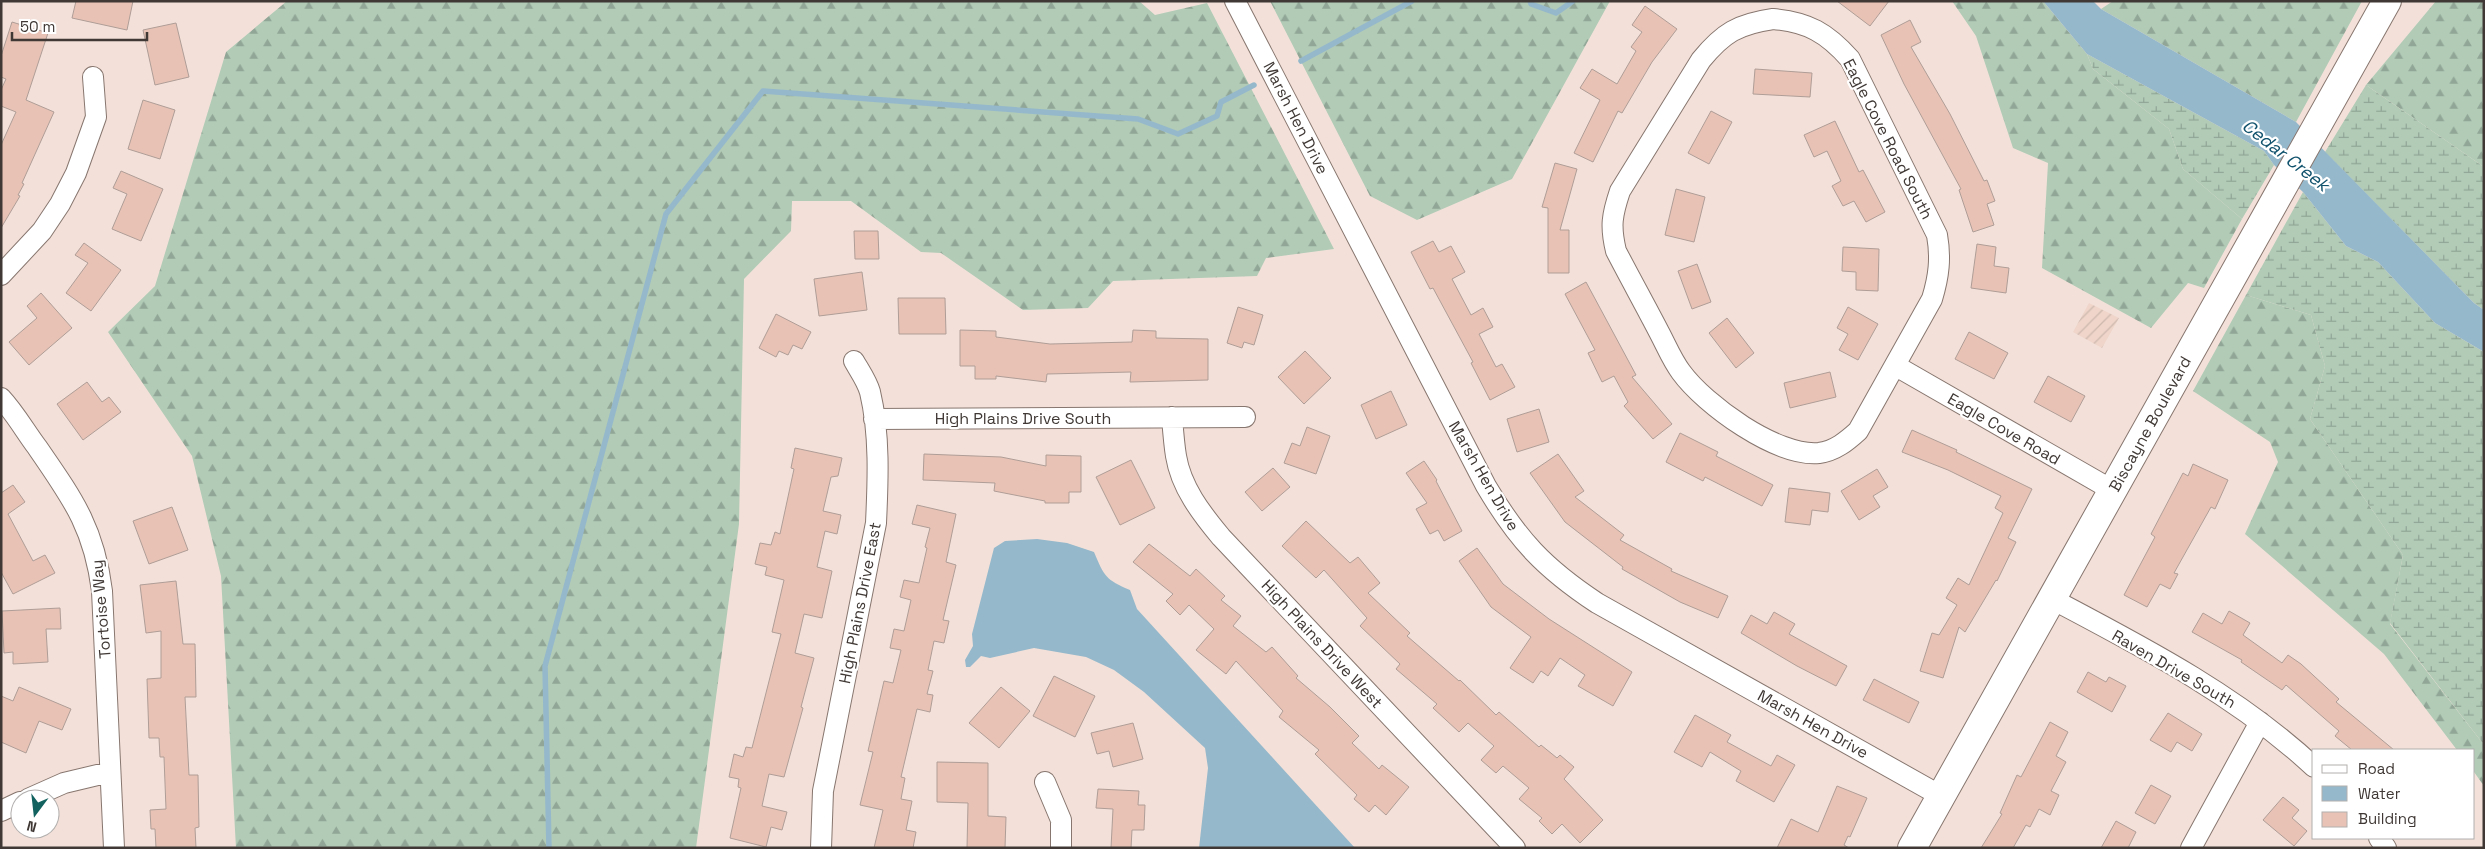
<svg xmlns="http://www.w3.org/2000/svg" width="2485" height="849" font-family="'Space Grotesk',sans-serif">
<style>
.industrial{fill:url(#industrial-furrows)}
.forest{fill:url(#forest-firs)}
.wetland{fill:url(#wetland-marsh)}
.water{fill:#95b8cb}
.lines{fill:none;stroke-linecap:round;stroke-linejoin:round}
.stream{stroke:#95b8cb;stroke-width:5.5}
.building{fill:#e8c3b5;stroke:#af9d97}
.street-casing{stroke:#87766f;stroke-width:22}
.secondary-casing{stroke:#87766f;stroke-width:30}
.street{stroke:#fff;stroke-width:20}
.secondary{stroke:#fff;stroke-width:28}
.labels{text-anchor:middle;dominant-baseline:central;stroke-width:4.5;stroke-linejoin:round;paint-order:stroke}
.street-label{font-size:16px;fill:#3f3835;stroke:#fff}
.water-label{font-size:18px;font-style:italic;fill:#11526d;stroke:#fff}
</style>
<defs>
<pattern id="industrial-furrows" width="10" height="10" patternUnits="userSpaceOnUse" patternTransform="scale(1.25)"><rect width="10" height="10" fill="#efd5ca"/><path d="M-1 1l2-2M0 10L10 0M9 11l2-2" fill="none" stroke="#ceb8ae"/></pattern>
<pattern id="forest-firs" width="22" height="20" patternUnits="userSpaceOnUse" patternTransform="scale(1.25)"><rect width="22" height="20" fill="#b1cbb7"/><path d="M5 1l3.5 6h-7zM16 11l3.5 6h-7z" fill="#91a696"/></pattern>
<pattern id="wetland-marsh" width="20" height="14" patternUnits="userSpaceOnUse" patternTransform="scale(1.25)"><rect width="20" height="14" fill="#b1cbb7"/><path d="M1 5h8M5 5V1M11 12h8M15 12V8" fill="none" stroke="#91a696"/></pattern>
</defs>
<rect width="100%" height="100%" fill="#f3e1d9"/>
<!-- industrial -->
<path class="industrial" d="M2089 303 2119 318 2102 348 2073 332Z"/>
<!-- forest -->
<path class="forest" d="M287 1H1139L1155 15 1207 3 1334 249 1266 258 1257 276 1113 281 1088 308 1023 310 941 253 921 252 851 201H792L791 231 744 279 739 524 696 848H236L221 576 192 456 108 332 155 286 226 52Z
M1270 1H1610L1512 179 1417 220 1370 196Z
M1952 1H2043L2087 54 2093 69 2169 129 2183 169 2242 219 2204 288 2188 283 2151 328 2042 268 2048 163 2013 148 1976 36Z
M2113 1H2362L2296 122 2101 9Z
M2436 1H2484V167L2366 85Z
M2246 295 2311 315 2325 366 2310 419 2403 555 2390 624 2484 745V786L2474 772V750H2457L2384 654 2245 534 2278 462 2270 442 2193 391Z"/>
<!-- wetland -->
<path class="wetland" d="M2087 54 2264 151 2274 165 2242 219 2183 169 2169 129 2093 69Z
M2366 85 2484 167V310L2474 303 2325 152Z
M2303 192 2346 246 2378 262 2435 323 2484 352V745L2390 623 2403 555 2310 419 2325 366 2311 315 2246 295Z"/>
<!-- water -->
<path class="water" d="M2043 1H2093L2101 9 2296 122 2474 303 2484 310V352L2435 323 2378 262 2346 246 2303 192 2274 165 2264 151 2087 54Z
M1037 539 1067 543 1094 552C1104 576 1106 580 1130 590L1137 609 1355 848H1199L1208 768 1205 748 1144 692 1114 670 1086 657 1034 648 990 658 981 656 970 667H966L965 660 973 646 972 634 994 548 1005 541Z"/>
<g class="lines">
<!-- stream -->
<path class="stream" d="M1530 1 1531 4 1556 13 1573 1
M1301 61 1412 1
M549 848 545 666 666 214 763 91 1138 119 1178 134 1217 116 1221 102 1254 85"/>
</g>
<!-- building -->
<path class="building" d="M76 1H133L127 30 72 18Z
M1837 1H1889L1870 26Z
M1645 6 1677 29 1652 62 1622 113 1618 111 1593 162 1574 153 1600 100 1580 88 1592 69 1617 84 1636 51 1631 47 1642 32 1632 25Z
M1910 20 1921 42 1911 47 1950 114 1984 181 1987 180 1995 201 1987 204 1994 225 1973 232 1959 190 1961 189 1904 84 1881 35Z
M12 22 48 33 26 100 54 112 22 183 24 184 18 195 20 196 1 228V145L16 112 1 106V90L6 79 1 77V56Z
M176 23 189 77 155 85 143 30Z
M1755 69 1812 73 1810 97 1753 94Z
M143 100 175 110 160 159 128 149Z
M1711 111 1732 122 1709 164 1688 153Z
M1835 121 1859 172 1863 170 1885 212 1866 222 1854 201 1843 206 1832 186 1841 181 1827 151 1814 157 1804 135Z
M1555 163 1577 169 1560 230H1569V273H1548V208L1542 207Z
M121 171 163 189 141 241 112 229 127 194 113 188Z
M1676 189 1705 197 1694 242 1665 235Z
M854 231H878L879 259H855Z
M1433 241 1439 252 1451 246 1465 272 1452 279 1471 315 1483 308 1493 327 1479 334 1496 367 1502 364 1515 387 1490 400 1471 363 1473 362 1433 288 1430 289 1411 252Z
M84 243 121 270 91 311 66 293 88 263 75 255Z
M1977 244 1996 247 1994 266 2009 268 2006 293 1971 288Z
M1843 247 1879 249 1878 291 1856 290V272L1842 271Z
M1697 264 1711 302 1692 309 1678 271Z
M862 272 867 310 819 316 814 279Z
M1586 282 1636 375 1632 377 1672 424 1653 439 1624 406 1628 402 1614 376 1602 382 1588 353 1595 350 1565 294Z
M41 293 72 328 29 365 9 342 37 318 27 306Z
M898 298H945L946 334H899Z
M1238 307 1263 315 1254 345 1244 342 1242 348 1227 343Z
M1848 307 1878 324 1858 360 1839 350 1848 334 1837 328Z
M776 314 811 332 802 349 793 345 788 355 779 351 776 357 759 348Z
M1727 318 1754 353 1736 368 1709 333Z
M960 330 996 331V337L1050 344 1132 342 1133 330 1156 331V338L1208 339V380L1130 382 1131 372 1047 374 1046 382 996 376V379H975V366H960Z
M1969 332 2008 353 1994 379 1955 359Z
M1305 351 1331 378 1304 404 1278 377Z
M1830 372 1836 397 1790 408 1784 383Z
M2048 376 2085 396 2071 422 2034 402Z
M87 382 102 402 109 397 121 412 83 440 57 404Z
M1391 391 1407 425 1376 439 1361 405Z
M1539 409 1549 442 1517 452 1507 419Z
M1307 427 1330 436 1316 474 1284 463 1292 443 1300 446Z
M1912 430 1957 450 1956 452 2032 489 2008 538 2016 542 1997 581 1996 580 1965 632 1959 627 1943 678 1920 671 1932 633 1939 635 1957 605 1946 598 1958 578 1969 585 2003 513 1995 508 2001 496 1948 470 1902 452Z
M1680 433 1718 452 1716 456 1773 485 1762 506 1705 477 1703 481 1666 462Z
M795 448 842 458 838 476 831 477 823 511 841 515 837 534 825 531 817 567 832 571 822 618 804 614 795 653 814 658 801 707 803 708 784 777 769 774 762 806 787 812 782 830 771 827 766 847 730 838 741 788 738 787 739 779 729 777 734 754 743 757 746 747 752 748 781 634 772 632 784 580 765 575 767 567 755 564 760 543 771 545 775 532 780 534 794 469 791 468Z
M924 454 1001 457 1046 466V455L1081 456V492H1069V503H1045V501L994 491 995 483 923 480Z
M1558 454 1584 491 1575 497 1624 535 1620 540 1672 569 1671 571 1728 596 1718 618 1680 602 1622 569 1623 567 1565 522 1530 473Z
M1131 460 1155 508 1120 525 1096 477Z
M1424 461 1437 480 1436 481 1462 531 1444 541 1438 530 1430 534 1416 509 1427 503 1406 473Z
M2193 464 2228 480 2215 509 2211 507 2174 573 2178 574 2170 589 2160 584 2147 607 2124 595 2155 537 2151 534 2183 473 2188 476Z
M1273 468 1290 487 1262 511 1245 492Z
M1877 469 1888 487 1873 496 1880 507 1859 520 1841 491Z
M13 485 25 502 8 514 33 561 45 555 55 573 13 594 1 572V493Z
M1789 488 1830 493 1828 512 1812 510 1810 525 1785 522Z
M917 505 956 514 946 562 956 565 943 620 949 621 944 643 934 641 928 670 933 671 927 694 933 695 930 712 917 709 901 777 905 778 901 799 912 801 906 830 916 832 913 848H874L883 810 860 805 873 752 868 751 884 681 893 683 901 650 890 648 894 629 904 631 911 600 900 597 904 580 919 583 927 548 925 547 930 528 912 524Z
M172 507 188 550 149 564 133 521Z
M1306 521 1350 563 1358 557 1380 583 1368 593 1410 633 1407 636 1459 681 1460 680 1496 715 1499 712 1539 747 1541 745 1557 758 1560 755 1574 767 1564 779 1603 820 1580 843 1562 824 1552 834 1539 821 1542 818 1519 799 1529 788 1503 766 1496 773 1481 760 1494 746 1468 723 1459 732 1433 708 1437 704 1396 669 1400 664 1360 626 1367 618 1324 570 1316 578 1282 546Z
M1149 544 1190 576 1196 569 1225 596 1221 600 1241 616 1233 626 1266 652 1272 647 1298 676 1296 678 1330 707 1359 736 1352 743 1379 769 1382 765 1409 787 1386 815 1375 805 1369 812 1354 799 1357 795 1315 754 1319 750 1279 717 1283 711 1236 661 1226 674 1196 650 1214 629 1189 605 1180 615 1166 601 1173 594 1133 562Z
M1477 548 1503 584 1549 619 1632 672 1613 706 1578 686 1585 675 1560 658 1548 676 1541 671 1533 683 1510 668 1531 637 1491 607 1459 561Z
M176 581 183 644H195L196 697H185L189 775H198L199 827 195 828 196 848H156L155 829H151L150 810 166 809 164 757H160L159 738H149L147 679 161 678V631L146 633 140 585Z
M60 608 61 629H46L48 662 13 664V652L4 653 2 611Z
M2229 611 2250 623 2243 635 2282 663 2288 655 2301 664 2339 699 2336 702 2394 750H2352L2335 736 2339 731 2286 685 2282 690 2241 662 2242 660 2192 632 2203 613 2222 624Z
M1774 612 1795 624 1789 634 1847 666 1836 686 1797 666 1741 633 1751 615 1767 624Z
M2088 672 2106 682 2109 677 2126 686 2112 712 2077 692Z
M1054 676 1095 696 1075 737 1033 716Z
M1874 679 1919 702 1909 723 1863 700Z
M19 687 71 709 62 730 39 721 26 753 1 742V696L13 701Z
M1001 687 1030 711 999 748 969 723Z
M2168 713 2202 734 2192 751 2177 742 2171 752 2150 740Z
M1695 715 1731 735 1727 742 1771 766 1777 755 1795 765 1774 802 1736 781 1741 771 1710 752 1702 767 1674 752Z
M2050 722 2068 732 2056 756 2066 762 2051 791 2059 795 2050 815 2039 809 2030 827 2026 825 2013 848H1981L2002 814 2000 813 2017 775 2021 777Z
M1133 723 1143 759 1113 767 1109 751 1097 754 1091 733Z
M937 762 988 763V816L1006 817 1005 848H967L968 803 937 802Z
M2151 785 2171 796 2155 824 2135 813Z
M1837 786 1867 798 1850 837 1848 836 1844 845 1849 848H1777L1791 819 1818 832Z
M1098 789 1139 791 1138 805H1145L1144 830H1132L1131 848H1111L1113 809 1096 808Z
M2283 797 2299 810 2292 818 2307 831 2294 846 2263 820Z
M2116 821 2136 832 2128 848H2101Z"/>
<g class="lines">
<defs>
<path id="street" d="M1235 1 1486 486C1518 540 1544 568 1597 603L1941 796
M1773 19C1808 22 1827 33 1850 59L1937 235C1941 258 1939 276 1932 299L1858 431C1847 441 1835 451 1819 453 1777 457 1705 405 1681 372 1672 360 1666 345 1659 332 1645 305 1630 278 1616 251 1610 226 1612 215 1620 191L1701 60C1723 33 1738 24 1773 19Z
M1 275 42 231 60 204 76 173 96 117 93 77
M1896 366 2112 490
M1 398C15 413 25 431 37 447 72 498 94 527 102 591L114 848
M1172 417C1173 430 1174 444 1176 456 1181 487 1201 513 1221 537L1515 848
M874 419 1245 417
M2052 599C2143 647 2238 696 2314 767
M1045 782 1061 820V848
M28 799 64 783 110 772
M1 811 20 802
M2379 838 2386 848
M821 848 823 791 876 523C878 481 880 434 870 392 867 381 859 370 854 361
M2191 848 2260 722"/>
<path id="secondary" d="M1912 848 2387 1"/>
</defs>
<!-- street casing -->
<use href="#street" class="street-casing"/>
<!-- secondary casing -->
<use href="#secondary" class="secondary-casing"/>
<!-- street -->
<use href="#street" class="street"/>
<!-- secondary -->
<use href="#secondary" class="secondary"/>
</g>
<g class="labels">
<!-- street labels -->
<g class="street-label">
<text transform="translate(1296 118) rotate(63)">Marsh Hen Drive</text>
<text transform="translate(1888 139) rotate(63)">Eagle Cove Road South</text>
<text x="1023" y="418">High Plains Drive South</text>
<text transform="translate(2150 424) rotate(-61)">Biscayne Boulevard</text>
<text transform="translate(2004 429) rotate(30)">Eagle Cove Road</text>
<text transform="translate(1484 476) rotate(60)">Marsh Hen Drive</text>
<text transform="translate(860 603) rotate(-79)">High Plains Drive East</text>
<text transform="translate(101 609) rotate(-95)">Tortoise Way</text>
<text transform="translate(1322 644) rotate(47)">High Plains Drive West</text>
<text transform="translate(2174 669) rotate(30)">Raven Drive South</text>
<text transform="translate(1813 724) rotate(29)">Marsh Hen Drive</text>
</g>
<!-- water labels -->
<g class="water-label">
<text transform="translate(2286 155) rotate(38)">Cedar Creek</text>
</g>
</g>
<!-- border -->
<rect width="2485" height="849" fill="none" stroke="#3f3835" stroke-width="5"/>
<!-- legend -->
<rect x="2312" y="749" width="162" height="90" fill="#ffffff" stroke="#b2afae"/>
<rect x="2322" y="765" width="25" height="8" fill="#ffffff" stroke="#b2afae"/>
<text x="2358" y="774" font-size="15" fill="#3f3835">Road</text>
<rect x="2322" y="786" width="25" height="15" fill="#95b8cb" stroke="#b2afae"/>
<text x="2358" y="799" font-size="15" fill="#3f3835">Water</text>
<rect x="2322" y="812" width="25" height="15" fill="#e8c3b5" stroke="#b2afae"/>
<text x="2358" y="824" font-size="15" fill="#3f3835">Building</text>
<!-- north arrow -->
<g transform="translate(35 814) rotate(195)"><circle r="24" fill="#ffffff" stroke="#b2afae"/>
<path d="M0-4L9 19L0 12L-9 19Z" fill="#126260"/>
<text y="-8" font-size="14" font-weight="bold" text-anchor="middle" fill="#3f3835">N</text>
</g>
<!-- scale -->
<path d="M12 32v8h135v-8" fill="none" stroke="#3f3835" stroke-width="2.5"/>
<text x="20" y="32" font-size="15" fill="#3f3835" stroke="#ffffff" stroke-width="4" paint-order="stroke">50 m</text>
</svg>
